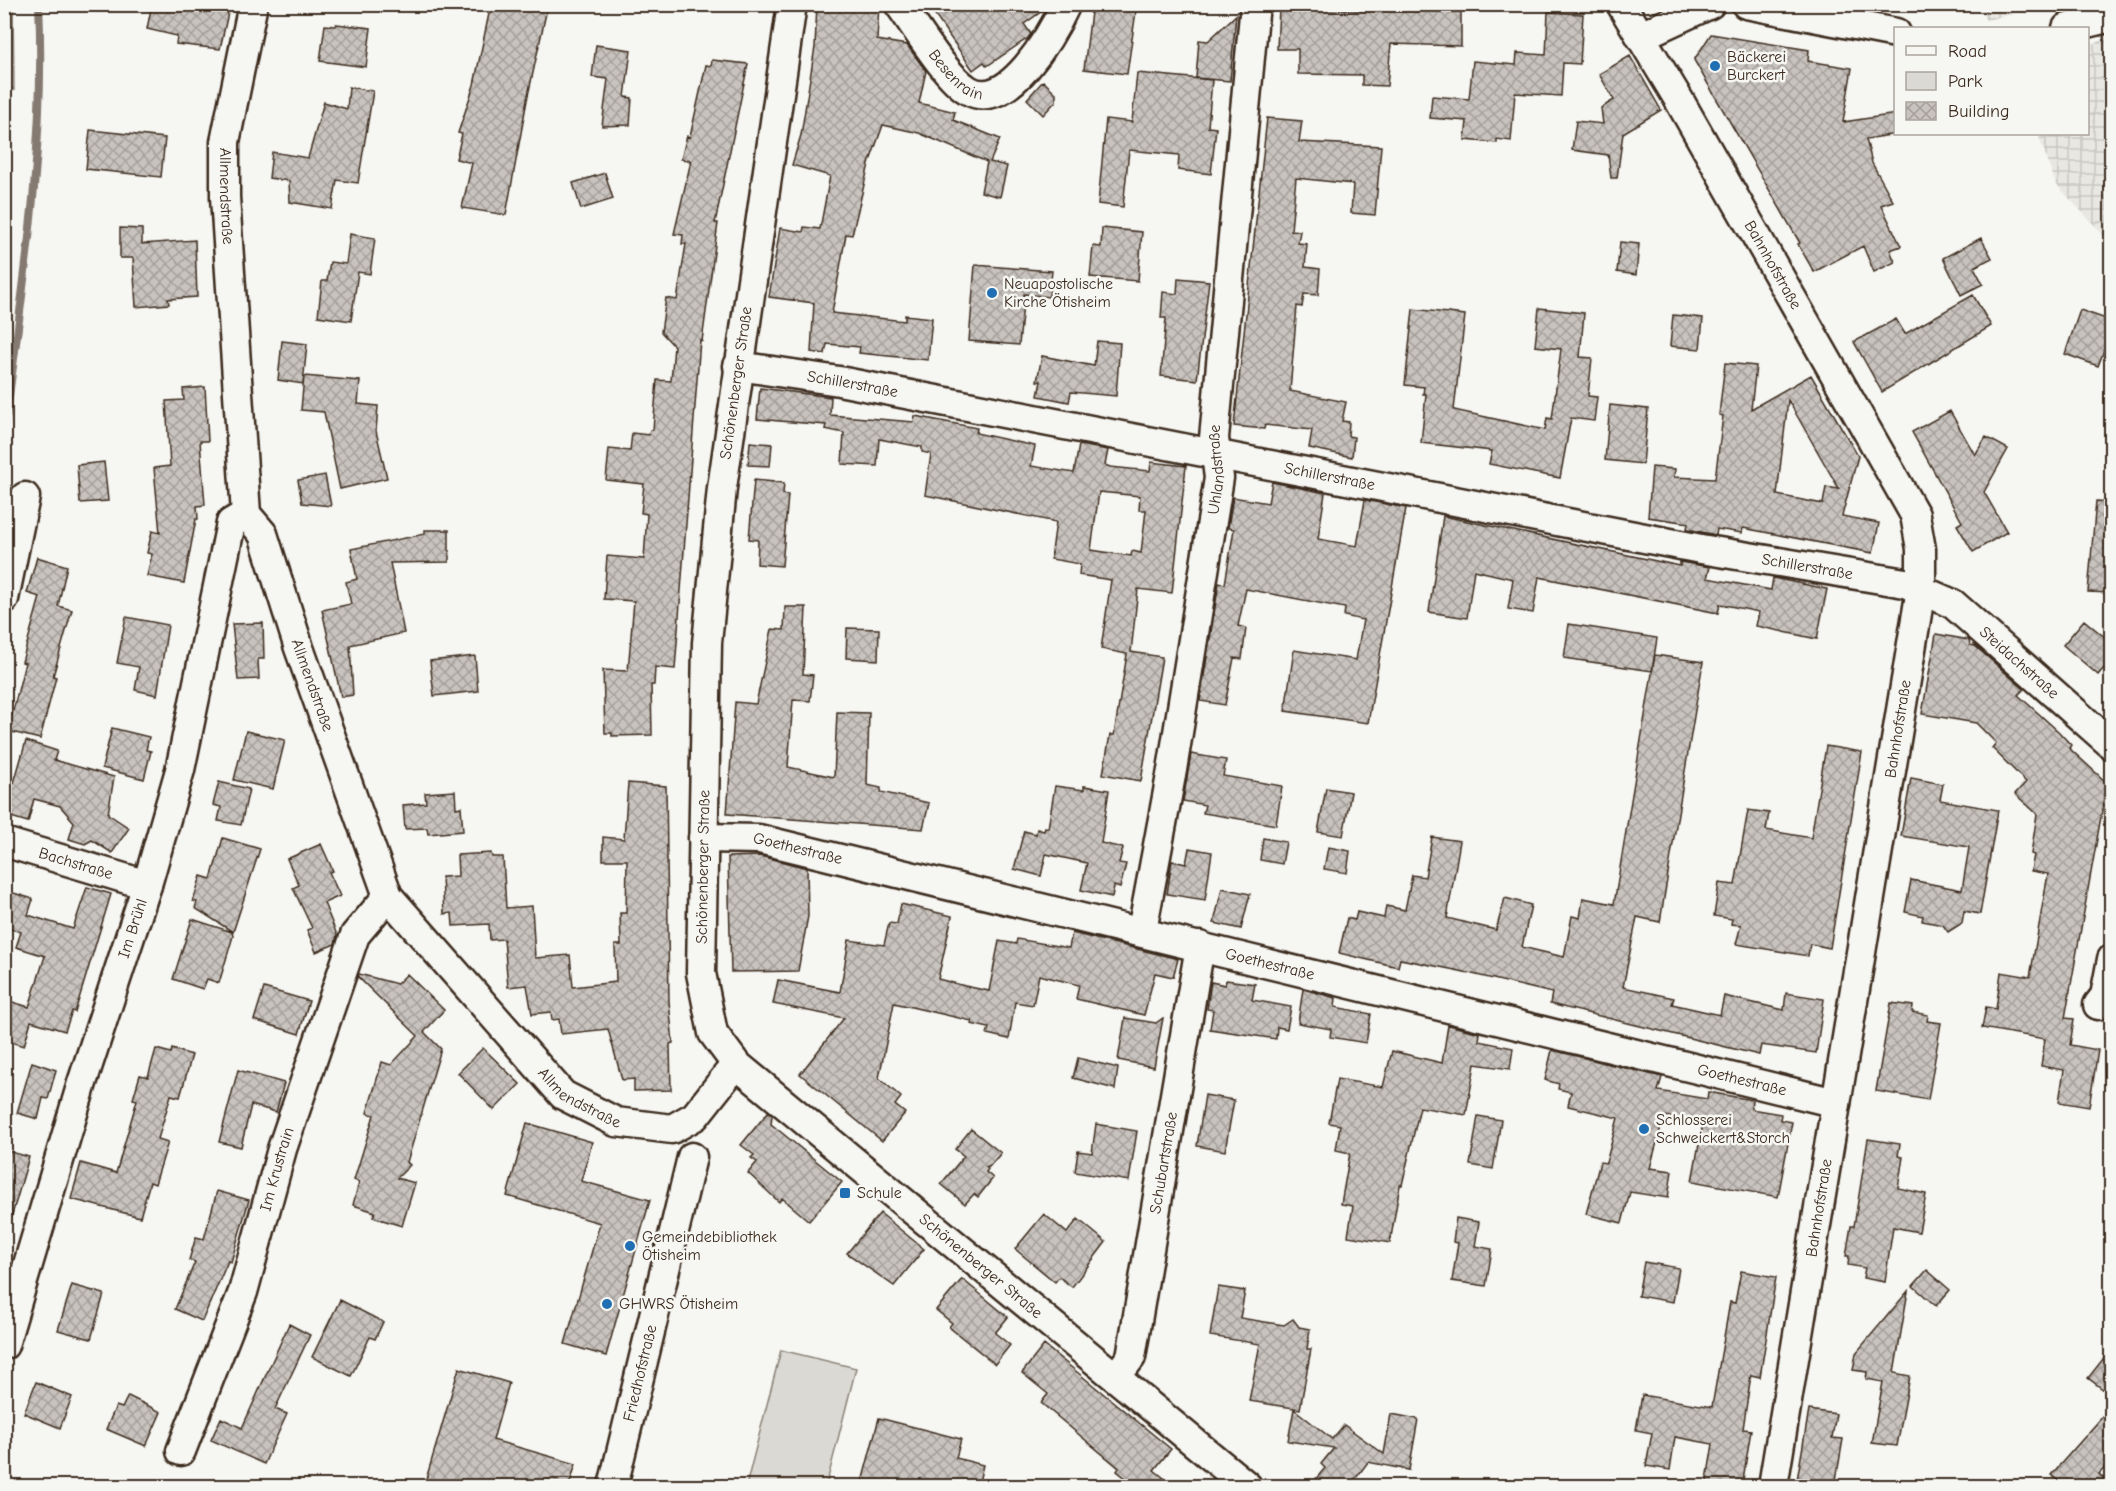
<svg xmlns="http://www.w3.org/2000/svg" width="2116" height="1491" font-family="'Comic Neue',sans-serif">
<style>
.industrial{fill:url(#industrial-grid)}
.green{fill:#dad9d3;stroke:#8a8278;stroke-width:1.5}
.garden{fill:url(#garden-dots);stroke:#8a8278;stroke-width:1.5}
.lines{fill:none;stroke-linecap:round;stroke-linejoin:round}
.stream{stroke:#857a71;stroke-width:8}
.building{fill:url(#building-cross-hatch);stroke:#3b2a1e;stroke-width:1.5;fill-rule:evenodd}
.minor-casing{stroke:#3b2a1e;stroke-width:33}
.minor{stroke:#f6f6f2;stroke-width:28}
.poi-dot{fill:#1f6fb2;stroke:#f6f6f2;stroke-width:2}
.labels{text-anchor:middle;dominant-baseline:central;stroke-width:5;stroke-linejoin:round;paint-order:stroke}
.poi-label{font-size:16px;fill:#3b2a1e;stroke:#f6f6f2;text-anchor:start}
.street-label{font-size:16px;fill:#3b2a1e;stroke:#f6f6f2}
</style>
<defs>
<pattern id="industrial-grid" width="8" height="8" patternUnits="userSpaceOnUse" patternTransform="scale(1.5)"><rect width="8" height="8" fill="#e8e7e2"/><path d="M0 4h8M4 0v8" fill="none" stroke="#c8c6c1"/></pattern>
<pattern id="garden-dots" width="8" height="8" patternUnits="userSpaceOnUse" patternTransform="scale(1.5)"><rect width="8" height="8" fill="#dad9d3"/><path d="M2 2h.1M6 6h.1" fill="none" stroke="#bcbab5" stroke-width="1.8" stroke-linecap="round"/></pattern>
<pattern id="building-cross-hatch" width="8" height="8" patternUnits="userSpaceOnUse" patternTransform="scale(1.5)"><rect width="8" height="8" fill="#c8c3be"/><path d="M0 0l8 8M0 8l8-8" fill="none" stroke="#a49f9a"/></pattern>
</defs>
<rect width="100%" height="100%" fill="#f6f6f2"/>
<filter id="ink" filterUnits="userSpaceOnUse"><feTurbulence type="fractalNoise" baseFrequency=".0167" numOctaves="2"/><feDisplacementMap in="SourceGraphic" scale="12" xChannelSelector="R" yChannelSelector="G"/><feConvolveMatrix kernelMatrix="1 2 1 2 8 2 1 2 1" color-interpolation-filters="sRGB"/></filter>
<g filter="url(#ink)">
<!-- industrial -->
<path class="industrial" d="M1977 5H2052L1986 20Z
M2111 38H2112L2111 243 2056 184 2038 134H2088V45Z"/>
<!-- green -->
<path class="green" d="M781 1350 856 1368 826 1486H746Z"/>
<!-- garden -->
<path class="garden" d="M4 5H13L14 90 5 82Z"/>
<g class="lines">
<!-- stream -->
<path class="stream" d="M4 435C22 292 46 149 39 4"/>
</g>
<!-- building -->
<path class="building" d="M152 4H230L220 49 176 44 177 36 147 29Z
M491 4H548L527 100 506 215 462 208 472 163 456 159 462 134 458 133 474 85Z
M817 4H846L845 10 879 4 877 40 907 45 926 71 919 103 955 112 953 120 1000 139 990 162 1007 166 1000 197 981 192 987 162 919 133 883 125 869 164 852 235 846 234 832 313 905 321V315L932 318 928 360 859 353 860 347 827 344 825 354 811 352 814 303 769 297 780 228 803 232 804 227 820 229 830 176 792 165 801 135 815 47Z
M927 4H1047L1045 9 1024 24 1031 34 1028 38 987 66 984 62 973 70Z
M1092 4H1137L1127 74 1084 69Z
M1279 8 1461 12V46L1391 44 1387 86 1362 85V75L1298 74V49H1277Z
M1548 12 1583 14 1580 64 1563 63 1561 96 1515 93 1511 141 1497 139V143L1465 140 1467 121 1430 118 1432 96 1469 99 1473 61 1516 65 1517 53 1546 55Z
M1236 15 1230 81 1196 78 1199 40 1208 41Z
M336 24 371 28 366 67 320 61 325 25 336 26Z
M1711 34 1809 50 1808 61 1852 68 1843 122 1896 114V134L1866 139 1872 163 1893 201 1881 205 1901 246 1890 250 1895 262 1874 272 1863 246 1814 272 1798 244 1800 243 1694 60Z
M596 45 631 50 625 97 632 98 630 125 602 126 608 79 592 77Z
M1630 56 1661 110 1623 133 1617 178H1611L1608 155 1572 150 1576 121 1603 124 1601 108 1614 100 1599 74Z
M712 60 748 64 715 223H718L702 341 700 340 675 669 655 667 654 685H651L652 735 612 736V733H605L603 670 628 671 634 601 604 599 607 556 644 559 647 514 641 513 644 484 606 480 609 449 630 451 632 433 649 435 650 430H653L657 380 671 381 674 346 661 332 666 298 677 300 686 244H682L683 235 674 234 691 161 681 159 687 136 690 137 706 65 711 66Z
M1137 73 1212 80 1208 127 1216 128 1211 174 1178 170 1179 155 1129 150 1123 207 1098 204 1106 119 1132 122Z
M1043 81 1056 93V101L1043 115 1027 99Z
M349 87 373 91 358 183 337 180 332 209 290 202 289 181 269 178 272 152 308 158 324 102 347 109Z
M1267 118 1302 121 1299 142 1381 146 1375 215 1351 213 1353 184 1296 178 1291 230 1300 231 1298 243 1307 244 1305 267 1320 269 1318 295 1304 294 1302 307 1297 306 1290 391 1346 402 1342 421 1349 422 1348 436 1354 437 1352 457 1309 448 1312 430 1265 425 1264 429 1234 426Z
M90 130 165 138 161 177 86 169Z
M605 173 613 199 581 209 573 183Z
M120 228 142 229V244L195 240 197 297 168 299 169 304 136 307 133 258H120Z
M1102 228 1142 232 1138 281 1090 277 1093 246 1101 247Z
M350 234 375 238 370 274 358 272 351 321 318 316 322 281H327L330 262 346 264Z
M1981 238 1992 258 1974 267 1983 284 1961 295 1943 258Z
M1620 242 1639 244 1636 275 1617 272Z
M975 265 1052 271 1049 297 1024 294 1019 345 969 341Z
M1178 278 1209 281 1197 380 1161 376 1166 318H1161L1163 292 1177 294Z
M1973 295 1991 326 1882 392 1854 342 1896 319 1905 334Z
M1539 308 1584 313 1580 357 1592 358 1588 396 1597 397 1594 421 1571 418 1560 478 1489 464 1492 451 1421 443 1426 394H1423L1424 387 1405 385 1413 309 1465 315 1454 410 1545 430 1547 418 1552 419 1561 349 1535 346Z
M2080 310 2112 321V329L2098 366 2065 354Z
M1673 315 1703 318 1700 349 1670 346Z
M282 341 307 344 303 384 278 380Z
M1097 341 1120 343 1116 396 1071 392 1069 402 1038 396 1041 381H1037L1042 356 1094 366Z
M1725 363 1756 366 1751 409 1811 375 1858 456 1842 516 1879 523 1873 553 1743 528 1742 533 1717 529 1716 535 1687 529 1688 523 1648 517 1652 467 1675 469 1674 477 1715 479 1723 416 1719 415ZM1788 400 1839 489 1826 487 1823 504 1777 495Z
M304 376 360 381 358 404 378 406 376 431 387 478 340 489 324 412 301 410Z
M205 387 208 441H200L205 505 197 506 198 519H196L184 583 147 576 152 554 147 553 152 531 160 533 154 468 170 466 166 401 184 400 183 389Z
M760 388 831 397 830 415 914 422 915 416 977 428 976 433 1035 446 1031 466 1074 473 1079 445 1108 450 1105 465 1110 467 1150 471 1151 462 1186 466 1172 593 1138 589 1131 652 1162 657 1141 781 1103 774 1110 735H1114L1127 654 1101 649 1111 580 1079 575 1080 564 1051 559 1056 522 925 495 931 454 922 452V447L879 439 877 466 842 464 844 433 825 429 826 425 757 419ZM1099 492 1140 496 1139 510H1146L1141 553 1132 551 1131 556 1091 550Z
M1610 405 1648 409 1643 464 1605 460Z
M1950 411 1975 455 1986 437 2008 449 1984 492 2007 532 1973 552 1957 525 1962 522 1912 432Z
M750 442 772 444 770 466 748 465Z
M104 462 108 501 80 503 77 465Z
M325 475 331 506 302 503 298 480Z
M754 480 784 483 783 494 788 495 782 566 757 564 758 540 749 539Z
M1272 482 1325 493 1318 539 1357 546 1365 500 1406 508 1368 723 1285 711 1294 650 1356 660 1363 620 1344 616 1345 608 1246 589 1238 626 1246 628 1242 659 1234 658 1225 705 1200 701 1219 583 1225 584 1234 529 1228 528 1233 497 1268 503Z
M2096 501 2112 502V593L2088 592Z
M1443 516 1680 566V562L1710 567 1707 578 1771 590 1773 578 1827 589 1817 639 1756 626 1759 612 1720 604 1718 613 1539 577 1533 613 1508 609 1513 579 1474 570 1467 618 1429 612Z
M425 530H449V562L390 563 404 633 350 645 353 695 341 697 322 610 351 604 346 582 357 579 351 549 425 534Z
M37 557 67 566 58 606 72 610 53 676 56 677 40 739 8 731 25 663 22 662 40 597 27 593Z
M785 607H806L803 674 813 675 810 701 793 700 788 767 834 777 837 712 869 713 867 785 881 788V792L929 803 923 829 727 814 735 702 756 704 772 629 784 630Z
M126 617 168 625 157 695 135 690 139 667 117 663Z
M2084 620 2112 643V659L2098 675 2063 645Z
M263 623 264 659H258L259 679 238 680 232 624Z
M1569 624 1657 638 1652 671 1564 658Z
M847 628 879 629 878 660 846 658Z
M1936 634 1969 640 1970 645 1975 646 2024 689 2018 695 2059 732 2071 745 2069 748 2107 783 2065 1018 2074 1019 2070 1045 2098 1050 2089 1107 2059 1102 2064 1070 2041 1066 2045 1039 1982 1028 1986 1007 1996 1009 2001 972 2030 977 2048 874 2031 871 2034 855 2031 854 2037 814 2015 794 2026 782 1992 748 1996 743 1976 723 1922 714Z
M1655 655 1703 662 1660 922 1637 917 1623 987 1674 998 1672 1004 1720 1015 1724 996 1784 1010 1786 993 1824 999 1816 1053 1761 1045 1759 1055 1550 1004 1552 993 1460 971 1400 959 1398 967 1339 953 1347 918 1355 920 1357 912 1384 918 1386 906 1405 910 1412 875 1425 877 1432 837 1460 841 1447 918 1496 930 1505 898 1531 905 1522 947 1564 957 1572 916 1580 918 1583 898 1614 904Z
M475 656 478 691 434 696 430 661Z
M112 728 149 737 146 750 151 751 144 779 102 768Z
M246 731 285 740 273 789 234 780Z
M26 741 57 751 54 760 114 777 108 814 129 828 112 853 92 840 85 844 69 839 74 822 60 806 34 799 28 822 4 815V780L14 783Z
M1826 746 1862 752 1830 948 1810 944 1808 956 1736 944 1741 925 1731 924 1732 919 1714 916 1719 883 1735 885 1748 810 1769 813 1766 830 1811 838Z
M1191 754 1226 760 1223 776 1282 786 1276 825 1203 813 1205 805 1183 801Z
M1911 778 1943 784 1940 800 1998 810 1980 914 1964 911 1962 923 1948 932 1943 925 1922 921 1923 916 1905 912 1911 880 1962 890 1969 847 1901 836Z
M219 782 249 789 241 825 218 821 221 807 213 805Z
M628 783 666 786 669 1001 673 1043 670 1044 671 1090 634 1091V1079L622 1080 608 1029 561 1034 559 1019 552 1020 551 1012 532 1014 527 985 508 987 504 939 490 940 489 924 453 926 452 913 444 914 442 877 458 876 457 855 491 853 492 857H503L506 908 532 906 535 958 570 955 573 987 616 982 615 945H621L620 913H626L627 860H603V837L624 839Z
M1055 786 1084 790V786L1109 790 1101 843 1123 848 1119 863 1126 864 1120 888 1114 886 1112 897 1081 890 1087 863 1046 854 1041 876 1014 869 1024 831 1036 834 1037 829 1044 831 1045 827 1048 828Z
M1326 788 1351 792 1343 836 1318 832Z
M455 791 456 808 461 807 463 831 428 834 427 828 405 829 403 805 426 803 425 793Z
M223 838 260 849 233 932 195 908 197 902 193 901 201 876 211 879Z
M1263 838 1286 842 1282 864 1260 860Z
M321 844 333 871 329 872 340 896 324 903 337 935 335 944 316 952 307 930 312 928 293 888 299 885 287 859Z
M1328 847 1350 851 1347 873 1324 869Z
M1189 848 1212 852 1205 900 1167 894 1172 861 1186 864Z
M760 856 807 868 808 916 798 971 731 972 728 857Z
M87 887 111 894 75 1012 72 1011 65 1031 31 1021 24 1046 4 1040V1016L9 1001 29 1007 45 956 16 947 21 932 4 927V890L33 899 28 915 73 929Z
M1222 888 1250 894 1241 929 1214 923Z
M901 904 952 916 938 979 965 986 989 991 999 941 1016 944 1017 939 1069 948 1072 933 1178 959 1173 977 1155 973 1144 1015 1076 999 1079 985 1039 975 1033 1005 1015 1002 1009 1039 987 1034 989 1028 971 1024 972 1021 894 1003 879 1078 901 1097 895 1105 905 1113 882 1141 800 1074 844 1018 773 1004 778 980 840 992 849 940 884 945 889 923 897 924Z
M192 919 232 932 233 936 219 983 207 979 203 989 173 979Z
M359 974 397 984 407 974 444 1010 424 1032 441 1049 407 1162 410 1165 397 1178 415 1183 402 1226 373 1217 375 1212 353 1205 359 1182 354 1180 374 1115 367 1113 382 1062 391 1065 418 1036 358 977Z
M1226 980 1255 984 1252 1000 1291 1007 1287 1029 1277 1027 1276 1039 1210 1029 1213 1010 1207 1009 1211 982 1225 985Z
M264 988 309 1001 299 1034 254 1020Z
M1303 989 1336 998 1335 1007 1371 1014 1366 1043 1330 1037 1331 1029 1298 1023Z
M1891 1003 1913 1006 1912 1012 1928 1015 1927 1021 1941 1023 1928 1100 1876 1091Z
M1125 1018 1156 1023 1163 1018 1154 1067 1118 1060Z
M1448 1025 1480 1033 1479 1041 1513 1048 1510 1069 1475 1064 1466 1115 1420 1107 1402 1185H1400L1390 1243 1348 1236 1353 1206 1341 1204 1350 1153 1336 1150 1340 1125 1329 1123 1337 1079 1383 1087 1392 1051 1442 1063Z
M483 1048 520 1084 494 1110 458 1073Z
M156 1049 171 1053 172 1049 192 1055 180 1097 171 1095 158 1139 168 1142 155 1184 150 1182 140 1217 71 1199 81 1163 116 1173 137 1100 133 1099 140 1075 148 1077Z
M1552 1050 1662 1077 1658 1091 1707 1099 1708 1092 1752 1100 1751 1109 1781 1114 1780 1120 1792 1122 1778 1197 1692 1181 1703 1123 1664 1116 1650 1168 1672 1171 1668 1198 1630 1192 1622 1223 1586 1214 1600 1162 1606 1163 1618 1118 1568 1106 1571 1092 1558 1089 1559 1084 1545 1080Z
M1078 1058 1118 1068 1115 1089 1073 1078Z
M32 1062 56 1070 48 1099 43 1098 38 1119 17 1113Z
M238 1070 284 1083 276 1112 251 1105 241 1147 219 1142Z
M1205 1095 1234 1100 1225 1151 1197 1146Z
M768 1112 772 1115 771 1124 842 1182 809 1221 782 1198 779 1202 748 1173 757 1162 751 1158 754 1155 741 1145Z
M1478 1116 1501 1120 1493 1169 1470 1165Z
M527 1123 592 1142 581 1181 650 1200 606 1356 565 1344 600 1223 507 1196Z
M1096 1124 1137 1131 1129 1181 1075 1172 1078 1151 1092 1153Z
M971 1129 1001 1153 989 1167H986L988 1169 986 1172 993 1178 978 1197 974 1194 965 1204 941 1184 964 1156 955 1149Z
M1868 1139 1900 1144 1898 1156 1903 1157 1898 1188 1926 1194 1919 1232 1893 1227 1885 1282 1863 1278 1865 1268 1848 1265 1849 1256H1846L1851 1226H1854Z
M4 1150 29 1157 10 1222 4 1221Z
M217 1191 249 1200 231 1262 228 1261 202 1321 175 1309 195 1262 189 1260 196 1237 204 1239Z
M880 1213 924 1249 894 1286 847 1253Z
M1044 1214 1067 1233 1078 1219 1106 1242 1072 1287 1059 1277 1055 1282 1015 1249Z
M1456 1218 1479 1222 1475 1246 1492 1249 1486 1286 1452 1281 1458 1243 1453 1242Z
M1644 1262 1679 1268 1673 1302 1638 1296Z
M1927 1270 1950 1290 1936 1306 1913 1286Z
M1741 1271 1776 1277 1760 1377 1751 1375 1743 1429 1751 1430 1742 1486H1706L1713 1444 1675 1437 1670 1470 1646 1466 1652 1433 1636 1430 1642 1395 1712 1407 1730 1302 1735 1303Z
M962 1279 1008 1317 995 1333 1010 1345 995 1364 949 1327 952 1323 936 1310Z
M72 1285 104 1294 91 1339 58 1330Z
M1218 1287 1245 1291 1240 1318 1284 1325 1293 1319 1299 1327 1310 1329 1307 1349H1311L1300 1409 1249 1401 1260 1344 1210 1336Z
M1908 1291 1894 1373 1910 1376 1897 1446 1872 1443 1883 1382 1866 1379 1867 1372 1853 1370 1856 1353Z
M340 1300 383 1322 375 1339 370 1337 351 1376 312 1357Z
M289 1324 310 1335 275 1409 287 1414 264 1464 211 1440 221 1418 242 1428Z
M1044 1345 1171 1449 1154 1470 1174 1486H1136L1117 1471 1119 1468 1041 1403 1048 1394 1022 1373Z
M2112 1348V1396L2088 1378Z
M459 1368 509 1383 493 1440 576 1464 569 1486H424Z
M36 1382 72 1397 60 1428 24 1413Z
M128 1396 161 1412 146 1446 106 1429 116 1406 122 1408Z
M2112 1406V1460L2099 1474 2112 1486H2065L2051 1475Z
M1294 1409 1332 1439 1344 1425 1384 1454 1391 1414 1418 1419 1409 1470 1368 1462 1350 1486H1310L1325 1468 1321 1464 1334 1448 1288 1441Z
M1809 1410 1836 1414 1832 1438 1843 1439 1835 1486H1796Z
M879 1418 961 1439 956 1458 983 1465 978 1486H861Z"/>
<g class="lines">
<defs>
<g id="minor">
<path id="s1" d="M253 4 225 142V197L246 514 263 534 299 648 388 896 563 1095 616 1122 672 1129 695 1116 736 1064"/>
<path id="s2" d="M792 4 722 488 707 643 701 973 713 1033 736 1064 1247 1486"/>
<path id="s3" d="M899 4C916 27 945 76 968 90 1008 114 1053 32 1066 4"/>
<path id="s4" d="M1621 4 1679 100 1915 515 1921 549V589L1773 1486"/>
<path d="M1746 4 1896 33"/>
<path d="M2067 28 2112 17"/>
<path d="M1641 36 1710 4"/>
<path id="s5" d="M738 366 839 381 1701 549 1905 583 1953 604 2112 745"/>
<path d="M4 599 25 497"/>
<path id="s6" d="M703 838 759 839 1836 1103"/>
<path id="s7" d="M4 842 147 885"/>
<path id="s8" d="M1142 931 1172 770 1219 478 1214 438 1255 4"/>
<path d="M2098 1005 2105 996 2112 959"/>
<path id="s9" d="M4 1345 82 1083 147 885 180 770 231 523 246 514"/>
<path id="s10" d="M1116 1377 1131 1357 1200 946"/>
<path id="s11" d="M181 1451 243 1292 282 1149 355 935 388 896"/>
<path id="s12" d="M613 1486 692 1157"/>
</g>
</defs>
<!-- minor casing -->
<use href="#minor" class="minor-casing"/>
<!-- minor -->
<use href="#minor" class="minor"/>
</g>
</g>
<!-- markers -->
<g class="poi-dot">
<circle cx="1715" cy="66" r="6"/>
<circle cx="992" cy="293" r="6"/>
<circle cx="1644" cy="1129" r="6"/>
<rect x="839" y="1187" width="12" height="12" rx="3"/>
<circle cx="630" cy="1246" r="6"/>
<circle cx="607" cy="1304" r="6"/>
</g>
<g class="labels">
<!-- poi labels -->
<g class="poi-label">
<text x="1727" y="57">Bäckerei<tspan x="1727" dy="18">Burckert</tspan></text>
<text x="1004" y="284">Neuapostolische<tspan x="1004" dy="18">Kirche Ötisheim</tspan></text>
<text x="1656" y="1120">Schlosserei<tspan x="1656" dy="18">Schweickert&amp;Storch</tspan></text>
<text x="857" y="1193">Schule</text>
<text x="642" y="1237">Gemeindebibliothek<tspan x="642" dy="18">Ötisheim</tspan></text>
<text x="619" y="1304">GHWRS Ötisheim</text>
</g>
<!-- street labels -->
<g class="street-label">
<text stroke="none"><textPath href="#s3" startOffset="92">Besenrain</textPath></text>
<text stroke="none"><textPath href="#s1" startOffset="195">Allmendstraße</textPath></text>
<text stroke="none"><textPath href="#s4" startOffset="302">Bahnhofstraße</textPath></text>
<text transform="translate(736 383) rotate(-82)">Schönenberger Straße</text>
<text stroke="none"><textPath href="#s5" startOffset="116">Schillerstraße</textPath></text>
<text stroke="none"><textPath href="#s8" startOffset="468">Uhlandstraße</textPath></text>
<text stroke="none"><textPath href="#s5" startOffset="602">Schillerstraße</textPath></text>
<text stroke="none"><textPath href="#s5" startOffset="1088">Schillerstraße</textPath></text>
<text stroke="none"><textPath href="#s5" startOffset="1328">Steidachstraße</textPath></text>
<text stroke="none"><textPath href="#s1" startOffset="699">Allmendstraße</textPath></text>
<text transform="translate(1898 729) rotate(-81)">Bahnhofstraße</text>
<text stroke="none"><textPath href="#s6" startOffset="96">Goethestraße</textPath></text>
<text stroke="none"><textPath href="#s7" startOffset="75">Bachstraße</textPath></text>
<text transform="translate(703 867) rotate(-89)">Schönenberger Straße</text>
<text stroke="none"><textPath href="#s9" startOffset="436">Im Brühl</textPath></text>
<text stroke="none"><textPath href="#s6" startOffset="582">Goethestraße</textPath></text>
<text stroke="none"><textPath href="#s6" startOffset="1068">Goethestraße</textPath></text>
<text stroke="none"><textPath href="#s1" startOffset="1203">Allmendstraße</textPath></text>
<text stroke="none"><textPath href="#s10" startOffset="222">Schubartstraße</textPath></text>
<text stroke="none"><textPath href="#s11" startOffset="298">Im Krustrain</textPath></text>
<text transform="translate(1819 1208) rotate(-81)">Bahnhofstraße</text>
<text stroke="none"><textPath href="#s2" startOffset="1392">Schönenberger Straße</textPath></text>
<text stroke="none"><textPath href="#s12" startOffset="116">Friedhofstraße</textPath></text>
</g>
</g>
<!-- margin -->
<rect width="2116" height="1491" fill="none" stroke="#f6f6f2" stroke-width="24"/>
<rect x="12" y="12" width="2092" height="1467" fill="none" stroke="#3b2a1e" stroke-width="2" filter="url(#ink)"/>
<!-- legend -->
<rect x="1894" y="27" width="195" height="108" fill="#f6f6f2" stroke="#aba49d" stroke-width="1.5"/>
<rect x="1906" y="46" width="30" height="9" fill="#f6f6f2" stroke="#aba49d" stroke-width="1.5"/>
<text x="1948" y="57" font-size="18" fill="#3b2a1e">Road</text>
<rect x="1906" y="72" width="30" height="18" fill="#dad9d3" stroke="#aba49d" stroke-width="1.5"/>
<text x="1948" y="87" font-size="18" fill="#3b2a1e">Park</text>
<rect x="1906" y="102" width="30" height="18" fill="url(#building-cross-hatch)" stroke="#aba49d" stroke-width="1.5"/>
<text x="1948" y="117" font-size="18" fill="#3b2a1e">Building</text>
</svg>
